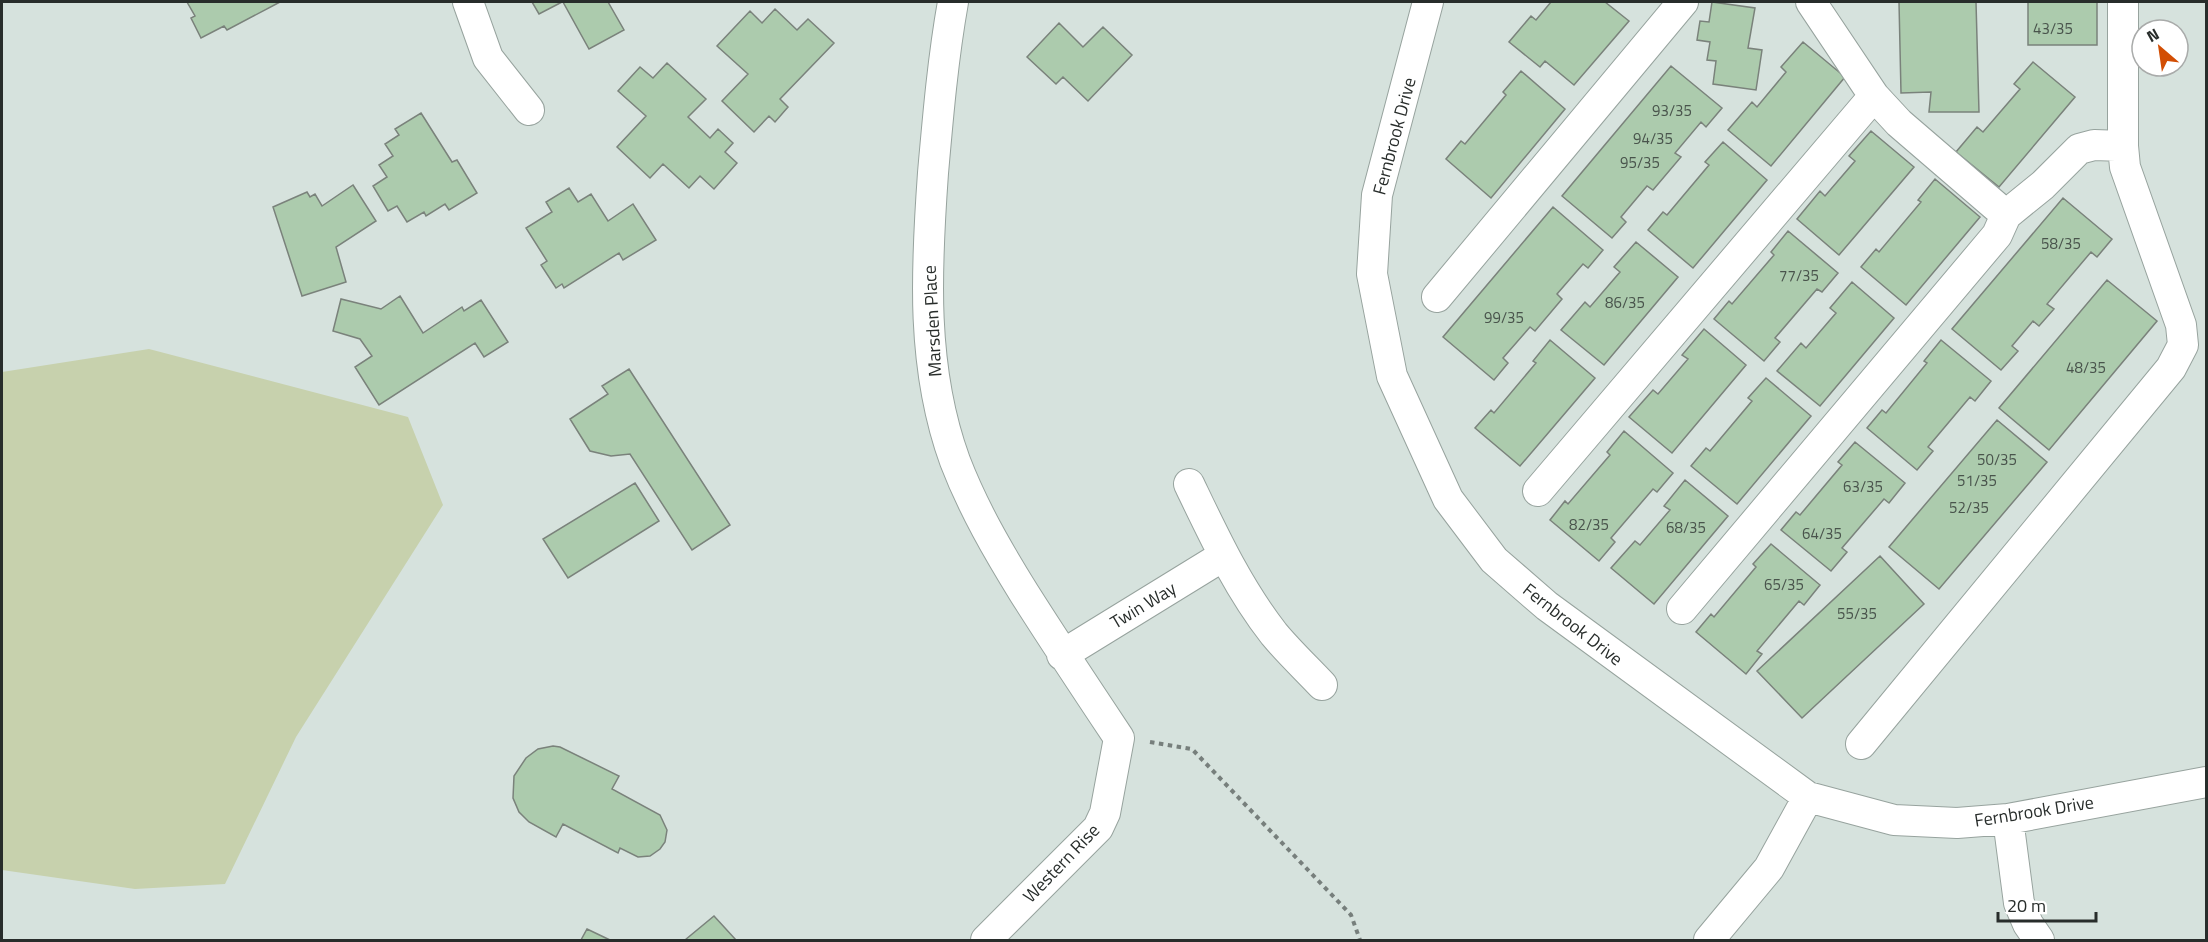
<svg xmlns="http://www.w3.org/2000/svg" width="2208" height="942" font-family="'Titillium Web',sans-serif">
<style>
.green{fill:#c7d1ad}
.building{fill:#accbad;stroke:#7a827b;stroke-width:1.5}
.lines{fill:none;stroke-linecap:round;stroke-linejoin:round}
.street-casing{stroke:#97a39e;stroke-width:32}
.path{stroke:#777f7c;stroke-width:4;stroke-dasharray:4.5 4.5;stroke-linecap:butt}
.street{stroke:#fff;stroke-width:30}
.labels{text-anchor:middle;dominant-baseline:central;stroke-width:4.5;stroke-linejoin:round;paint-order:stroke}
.number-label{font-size:15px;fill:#49544c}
.street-label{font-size:18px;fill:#282d2b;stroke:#fff}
</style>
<rect width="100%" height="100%" fill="#d6e2dd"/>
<!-- green -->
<path class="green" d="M149 349 408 417 443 505 296 737 225 884 135 889 2 870V372Z"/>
<!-- building -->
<path class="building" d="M187 2H280L227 30 224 26 201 38 191 18 195 16Z
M532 2H562L539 14Z
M563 2H608L624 30 589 49Z
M1551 2H1605L1629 21 1574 85 1545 61 1540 67 1509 42 1531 16 1536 20Z
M1712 2 1755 8 1748 48 1762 50 1756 90 1713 84 1716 61 1707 60 1710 42 1697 40 1700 21 1709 22Z
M1899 2H1976L1979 112H1929L1931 92 1901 93Z
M2028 2H2097V45H2028Z
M775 9 797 30 808 19 834 43 780 99 788 107 775 122 769 116 754 132 722 101 748 74 717 46 750 11 762 23Z
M1059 23 1083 47 1103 27 1132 55 1088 101 1063 77 1056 84 1027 57Z
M1803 42 1845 77 1771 166 1728 130 1752 102 1757 107 1786 72 1781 67Z
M2033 62 2075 97 1999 187 1956 152 1977 127 1983 132 2020 89 2014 84Z
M667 63 706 99 688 117 710 138 718 129 733 143 725 152 737 163 714 189 700 176 689 188 663 164 650 178 617 147 646 116 618 91 640 67 653 78Z
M1671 66 1722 108 1706 127 1701 122 1675 153 1681 157 1653 190 1647 186 1621 217 1626 222 1612 238 1562 196Z
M1521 71 1565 109 1491 198 1446 159 1461 141 1465 144 1506 95 1503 92Z
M421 113 452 162 457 160 477 193 449 210 445 204 426 216 424 212 407 222 397 206 388 211 373 186 387 177 379 165 393 156 385 144 399 135 395 129Z
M1871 131 1914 167 1839 255 1797 219 1820 191 1825 196 1855 161 1849 156Z
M1723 142 1767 180 1693 268 1648 230 1663 212 1667 215 1709 165 1705 162Z
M1935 179 1980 217 1906 305 1861 267 1876 249 1879 252 1921 202 1918 200Z
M353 185 376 221 336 247 346 282 302 296 273 207 307 192 310 197 315 194 322 206Z
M569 188 578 202 591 194 608 221 633 204 656 240 623 260 619 253 564 288 562 284 556 288 541 265 547 261 526 228 552 212 546 202Z
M2063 198 2112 239 2097 257 2091 252 2047 304 2054 309 2039 326 2033 321 2012 346 2018 351 2001 370 1952 329Z
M1553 207 1603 250 1588 268 1583 264 1557 294 1562 299 1535 331 1530 327 1503 358 1508 363 1494 380 1443 337Z
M1788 231 1838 273 1822 292 1817 289 1775 338 1780 342 1764 361 1714 319 1729 301 1732 304 1774 255 1771 252Z
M1636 242 1678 277 1604 365 1561 330 1585 302 1590 307 1620 272 1614 267Z
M2107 280 2157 321 2049 450 1999 408Z
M1852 282 1894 318 1820 406 1777 371 1801 343 1806 348 1836 313 1830 308Z
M400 296 423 333 462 307 464 311 481 300 508 342 484 357 475 343 379 405 355 367 372 356 360 339 333 331 341 299 381 309Z
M1704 329 1746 365 1672 453 1629 417 1653 390 1658 394 1688 359 1682 355Z
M1550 340 1595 378 1520 466 1475 428 1491 410 1494 413 1536 363 1533 361Z
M1941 340 1991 381 1975 401 1970 397 1928 447 1933 451 1917 470 1867 428 1882 410 1886 413 1927 363 1924 361Z
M629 369 730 525 692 550 630 454 611 456 590 451 570 419 608 394 602 386Z
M1766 378 1811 416 1737 504 1691 466 1706 448 1710 451 1752 401 1748 398Z
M1997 420 2047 462 1939 589 1889 547Z
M1624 431 1673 473 1657 492 1653 489 1611 538 1615 542 1599 561 1550 520 1565 501 1568 504 1610 455 1607 452Z
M1855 442 1905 483 1889 503 1884 499 1842 548 1847 552 1831 571 1781 530 1796 512 1800 515 1842 465 1838 462Z
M1685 480 1728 516 1654 604 1611 568 1635 541 1640 545 1670 510 1664 506Z
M635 483 659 521 568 578 543 539Z
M1771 544 1820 585 1804 605 1799 601 1757 651 1762 654 1746 674 1696 632 1711 614 1714 617 1756 567 1753 564Z
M1880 556 1924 604 1802 718 1757 671Z
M553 746 560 747 619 776 612 789 660 815 667 830 665 842 660 849 650 856 638 857 620 848 618 853 563 824 556 837 529 822 519 812 513 798 514 776 526 758 538 749Z
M714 916 736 940H685Z
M587 929 610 940H581Z"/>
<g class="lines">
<defs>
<path id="street" d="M468 2 488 58 529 110
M953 2C943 58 938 116 933 173 926 270 921 368 955 461 973 508 998 551 1024 593 1055 642 1087 690 1119 738L1105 813 1098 828 986 940
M1428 2 1377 195 1372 274 1392 376 1448 499 1494 560 1547 606 1808 797 1894 820 1957 823 2008 819 2206 782
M2006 215 2043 185 2079 149 2094 145 2123 146
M1437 297 1683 2
M1189 484C1214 536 1238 588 1274 634 1289 652 1306 668 1322 685
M1538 491 1874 96
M1682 609 1997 235 2006 215 1899 123 1874 96 1811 2
M1062 655 1223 556
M1861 744 2171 368 2183 345 2181 325 2125 167 2123 146V2
M2008 819 2019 903 2028 924 2039 940
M1709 940 1769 868 1808 797"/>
</defs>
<!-- street casing -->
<use href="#street" class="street-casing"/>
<!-- path -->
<path class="path" d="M1150 742 1192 749 1351 915 1360 940"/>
<!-- street -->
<use href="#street" class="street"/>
</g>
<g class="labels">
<!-- number labels -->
<g class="number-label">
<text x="2053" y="28">43/35</text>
<text x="1672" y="110">93/35</text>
<text x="1653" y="138">94/35</text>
<text x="1640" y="162">95/35</text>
<text x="2061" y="243">58/35</text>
<text x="1799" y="275">77/35</text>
<text x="1625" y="302">86/35</text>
<text x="1504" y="317">99/35</text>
<text x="2086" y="367">48/35</text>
<text x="1997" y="459">50/35</text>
<text x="1977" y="480">51/35</text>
<text x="1863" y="486">63/35</text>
<text x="1969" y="507">52/35</text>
<text x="1589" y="524">82/35</text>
<text x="1686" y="527">68/35</text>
<text x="1822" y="533">64/35</text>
<text x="1784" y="584">65/35</text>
<text x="1857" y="613">55/35</text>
</g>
<!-- street labels -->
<g class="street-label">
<text transform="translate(1394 136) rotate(-75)">Fernbrook Drive</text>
<text transform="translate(932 321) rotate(-93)">Marsden Place</text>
<text transform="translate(1143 605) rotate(-31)">Twin Way</text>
<text transform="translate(1573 624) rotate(38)">Fernbrook Drive</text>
<text transform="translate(2034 811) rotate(-9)">Fernbrook Drive</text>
<text transform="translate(1061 863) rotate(-46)">Western Rise</text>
</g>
</g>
<!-- border -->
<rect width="2208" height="942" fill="none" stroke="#282d2b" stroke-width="6"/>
<!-- north arrow -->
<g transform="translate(2160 48) rotate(331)"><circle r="28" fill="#ffffff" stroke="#a9abaa" stroke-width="1.5"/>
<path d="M0-4.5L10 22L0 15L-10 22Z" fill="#d24e04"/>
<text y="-9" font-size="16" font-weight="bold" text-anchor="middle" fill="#282d2b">N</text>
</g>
<!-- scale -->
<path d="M1998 912v9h98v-9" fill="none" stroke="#282d2b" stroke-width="3"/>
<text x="2007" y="912" font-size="18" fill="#282d2b" stroke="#ffffff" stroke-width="4.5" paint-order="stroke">20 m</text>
</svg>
